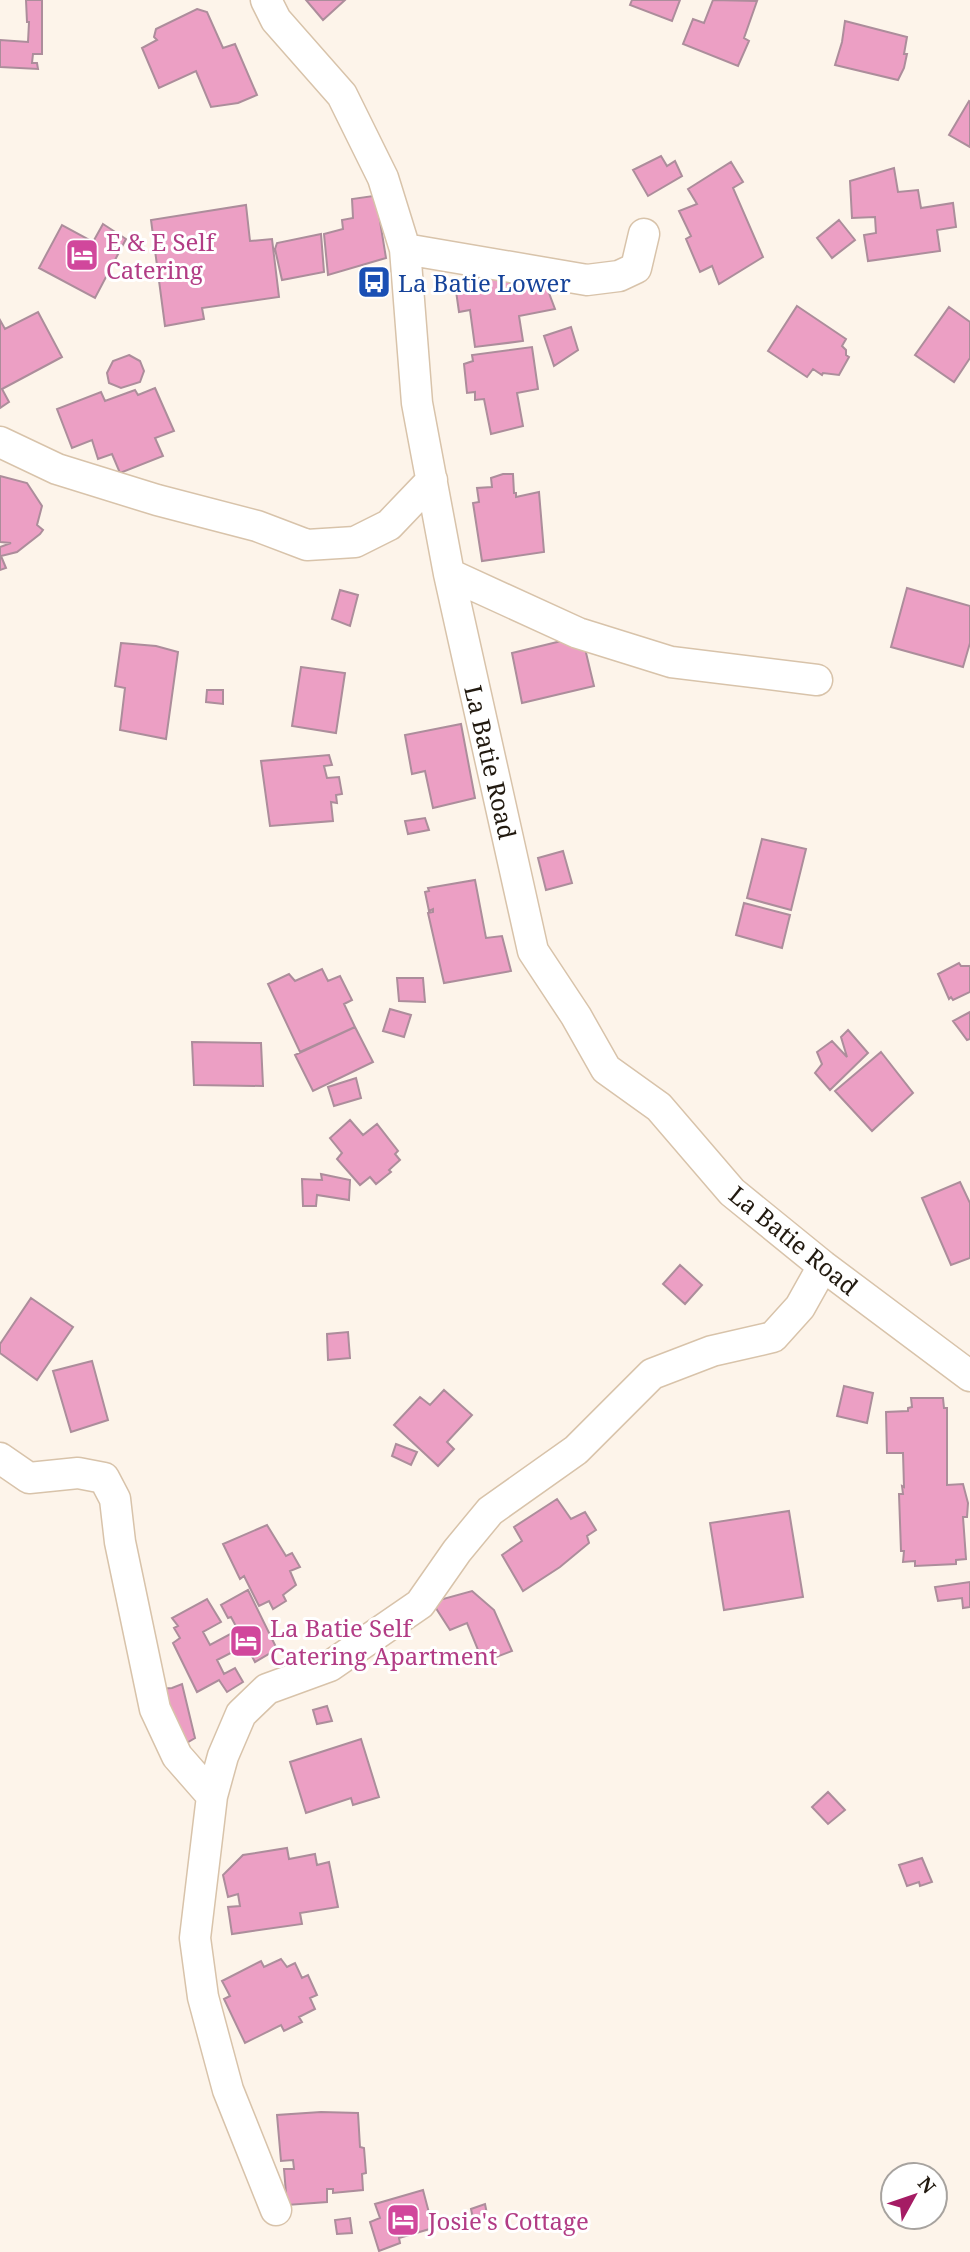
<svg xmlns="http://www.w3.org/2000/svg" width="970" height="2252" font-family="'Noto Serif',serif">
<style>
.building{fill:#ec9fc4;stroke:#ac8d9b;stroke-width:2}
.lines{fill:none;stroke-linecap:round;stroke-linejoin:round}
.street-casing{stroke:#d8c3aa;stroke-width:33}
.street{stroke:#fff;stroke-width:30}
.labels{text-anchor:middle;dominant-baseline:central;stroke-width:6;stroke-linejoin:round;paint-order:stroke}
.hotel-label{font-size:24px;fill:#b23c85;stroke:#fff;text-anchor:start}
.transit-label{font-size:24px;fill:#164399;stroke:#fff;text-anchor:start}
.street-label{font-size:24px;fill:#221a10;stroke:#fff}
</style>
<rect width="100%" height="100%" fill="#fdf4ea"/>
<!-- building -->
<path class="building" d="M26 0H42V54H33L32 63H37L38 69 0 67V40L28 42 29 22H27Z
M306 0H345L323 20Z
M632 0H680L672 21 630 5Z
M713 0 757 1 744 38 749 41 738 66 683 44 693 19 704 23Z
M197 9 207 12 223 48 235 44 257 95 238 103 211 107 196 71 159 88 142 48 157 40 154 37 156 29Z
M845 21 907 37 904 54H907L904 68 898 80 835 65 842 42Z
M969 101 970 102V147L949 135Z
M661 156 667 166 675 161 682 176 648 196 633 170Z
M731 162 743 182 733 188 763 257 719 284 712 266 700 272 686 239 691 236 679 211 697 204 688 189Z
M894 168 898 192 918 190 921 208 953 203 956 227 937 230 940 251 868 261 864 235 876 233 875 217 852 218 850 181Z
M373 196 379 215 386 258 328 275 324 234 343 229 342 220 353 218 352 199Z
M246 205 250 241 272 239 279 297 202 308 204 319 165 326 151 220Z
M839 220 855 240 832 258 817 238Z
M103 224 126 239 95 298 39 268 62 225 93 242Z
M321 234 324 272 282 280 275 249 277 243Z
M541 272 555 309 519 316 523 341 475 347 470 310 459 312 455 284 487 277Z
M797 306 846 339 842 346 846 350V355L849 357 839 375 823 373 822 375 813 369 807 377 768 351Z
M949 307 970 322V358L954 382 915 355Z
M38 312 62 357 2 389 9 402 0 408V320L5 329Z
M571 327 578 350 554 366 544 336Z
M532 347 538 389 517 393 523 426 491 434 484 399 475 400V392L467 393 464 364 473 361 472 355Z
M129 355 140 361 144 371 140 382 121 388 109 383 107 373 113 361Z
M155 388 174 431 155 438 163 456 120 473 112 454 98 459 92 440 72 448 57 409 101 392 105 401 135 390 138 395Z
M503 474H513L514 493H516V497L539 492 544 552 482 561 473 503 479 502 477 488 492 487 491 478Z
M0 476 27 483 42 506 37 525 43 530 40 534 17 552 1 556 6 568 0 570V547L11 543 0 542Z
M907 588 970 606V643L963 667 891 647Z
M340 590 358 595 350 626 332 619Z
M582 636 594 686 522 703 512 653Z
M121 643 156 646 178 652 166 739 120 730 125 688 115 686Z
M301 667 345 673 336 733 292 726Z
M207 690H223V704L206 702Z
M461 724 475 798 433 808 425 771 412 774 405 735Z
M329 755 332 765 324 766 327 778 339 777 342 794 336 795 337 803 331 802 333 821 270 826 261 761Z
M425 818 429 830 408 834 405 821Z
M762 839 806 849 791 910 747 898Z
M563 851 572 883 546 890 538 858Z
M475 880 486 938 502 936 511 971 444 983 428 913 433 912V909L429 911 425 892 429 891 428 888Z
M744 903 790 915 782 948 736 935Z
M959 963 961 966H970V992L953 1000 951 997 949 999 938 974Z
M322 969 328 981 340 976 352 1000 344 1004 355 1027 300 1052 268 984 289 974 295 981Z
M397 978H423L425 1002 399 1001Z
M390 1009 411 1015 404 1037 383 1031Z
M970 1012V1039L967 1040 953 1021Z
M355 1027 373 1062 313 1091 295 1055Z
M848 1030 868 1053 830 1090 815 1073 822 1064 817 1052 832 1041 847 1057 841 1037Z
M192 1042 261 1043 263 1086 194 1085Z
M881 1052 913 1093 872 1131 835 1091Z
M356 1078 361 1098 334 1106 328 1087Z
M350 1120 363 1135 377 1124 398 1151 395 1154 400 1160 389 1170 391 1172 376 1184 370 1177 360 1185 337 1159 342 1153 330 1138Z
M321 1174 350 1180 349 1200 317 1195 316 1206H303L302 1179 322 1180Z
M960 1182 970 1203V1258L951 1265 922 1198Z
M680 1265 702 1285 685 1304 663 1284Z
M31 1298 73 1327 37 1380 0 1353V1344Z
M348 1332 350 1358 328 1360 327 1334Z
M92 1361 108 1420 71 1432 53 1371Z
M844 1386 873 1393 867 1423 837 1416Z
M444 1390 472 1415 447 1442 454 1449 438 1466 394 1425 420 1397 430 1405Z
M911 1398H943L944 1408H947V1485L963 1484 968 1503 967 1517H963L966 1559 956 1560V1564L915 1566V1561L903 1562 904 1551H901L899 1494H903L902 1486 904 1487 903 1453H887L886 1412 908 1411V1408L912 1407Z
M396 1444 417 1452 411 1465 392 1456Z
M557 1499 571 1519 585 1512 596 1530 587 1536 589 1543 560 1567 523 1591 502 1555 522 1541 514 1527Z
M789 1511 803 1597 724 1610 710 1523Z
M267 1525 286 1556 292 1553 300 1567 290 1571 296 1585 283 1595 286 1601 273 1609 269 1601 259 1606 244 1576 240 1579 223 1544Z
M970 1582V1607L963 1608 962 1598 938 1601 935 1587Z
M248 1590 277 1649 255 1662 246 1645 217 1660 224 1674 235 1668 243 1682 227 1692 219 1680 197 1692 173 1643 180 1638 174 1628 178 1626 172 1618 207 1599 221 1622 203 1632 210 1645 238 1630 231 1617 228 1618 221 1605Z
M472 1591 494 1610 512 1651 483 1662 467 1623 450 1630 432 1602Z
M182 1684 195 1738 183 1745 159 1689 172 1688Z
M327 1706 332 1721 317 1724 313 1710Z
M361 1739 379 1797 353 1805 351 1798 306 1813 290 1762Z
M828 1792 845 1810 828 1824 812 1807Z
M287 1848 289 1859 315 1854 317 1865 329 1862 338 1907 300 1913 302 1924 232 1934 228 1907 240 1906 238 1894 228 1897 223 1875 243 1855Z
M922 1858 932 1882 920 1886 919 1882 907 1886 899 1865Z
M281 1959 287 1967 295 1963 302 1978 308 1975 317 1995 310 1998 315 2009 299 2017 302 2022 284 2031 281 2025 245 2043 224 1999 230 1996 222 1981 261 1961 264 1967Z
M321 2112 358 2113 360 2147 364 2148 366 2173 362 2174 363 2190 333 2193V2189H327V2202L287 2205 284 2169H294L293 2160 281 2161 277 2115Z
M423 2190 433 2228 399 2238 400 2243 379 2251 370 2222 380 2218 375 2204Z
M485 2204 488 2219 474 2223 471 2209Z
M350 2218 352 2233 337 2234 335 2220Z"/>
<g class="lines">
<defs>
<path id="street" d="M266 0 276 20 342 95 383 178 405 249 417 403 449 574 533 951 576 1016 606 1069 659 1107 732 1192 823 1266 970 1376
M405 249 587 280 619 276 636 268 644 234
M0 442 57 469 157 500 257 526 307 545 355 542 389 525 432 480
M449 574 578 633 671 662 817 680
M0 1458 29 1478 78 1473 104 1478 115 1499 120 1542 155 1709 177 1756 212 1796
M276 2210 228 2090 203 1997 195 1938 212 1796 223 1756 241 1714 267 1689 330 1666 420 1604 457 1551 490 1511 576 1450 652 1374 712 1351 773 1337 800 1307 823 1266"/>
</defs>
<!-- street casing -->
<use href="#street" class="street-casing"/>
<!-- street -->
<use href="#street" class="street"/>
</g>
<!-- icons -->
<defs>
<symbol id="hotel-square" viewBox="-11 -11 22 22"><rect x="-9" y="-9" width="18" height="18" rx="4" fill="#d1479c" stroke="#fff"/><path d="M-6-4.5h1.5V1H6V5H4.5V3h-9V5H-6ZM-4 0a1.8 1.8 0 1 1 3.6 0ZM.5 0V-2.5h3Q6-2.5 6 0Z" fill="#fff"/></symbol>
<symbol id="bus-square" viewBox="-11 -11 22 22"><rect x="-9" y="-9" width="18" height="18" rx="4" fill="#1a4fb4" stroke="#fff"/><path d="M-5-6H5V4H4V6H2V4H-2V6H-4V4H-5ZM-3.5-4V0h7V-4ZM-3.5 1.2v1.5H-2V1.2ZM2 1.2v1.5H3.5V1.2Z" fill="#fff"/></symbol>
</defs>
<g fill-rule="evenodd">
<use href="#hotel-square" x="63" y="236" width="38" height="38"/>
<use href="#bus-square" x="355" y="263" width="38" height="38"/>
<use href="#hotel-square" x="227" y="1622" width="38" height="38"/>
<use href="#hotel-square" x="384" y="2201" width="38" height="38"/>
</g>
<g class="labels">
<!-- hotel labels -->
<g class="hotel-label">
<text x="106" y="241">E &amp; E Self<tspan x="106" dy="28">Catering</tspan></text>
<text x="270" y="1627">La Batie Self<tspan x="270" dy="28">Catering Apartment</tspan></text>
<text x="428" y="2220">Josie's Cottage</text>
</g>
<!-- transit labels -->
<g class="transit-label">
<text x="398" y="282">La Batie Lower</text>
</g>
<!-- street labels -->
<g class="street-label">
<text transform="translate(491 762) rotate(77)">La Batie Road</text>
<text transform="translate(794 1240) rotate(39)">La Batie Road</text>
</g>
</g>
<!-- north arrow -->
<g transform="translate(914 2196) rotate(50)"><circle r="33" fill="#ffffff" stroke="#a7a39f" stroke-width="2"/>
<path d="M0-5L12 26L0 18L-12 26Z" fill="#a51c64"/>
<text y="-10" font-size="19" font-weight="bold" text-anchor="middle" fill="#221a10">N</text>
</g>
</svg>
